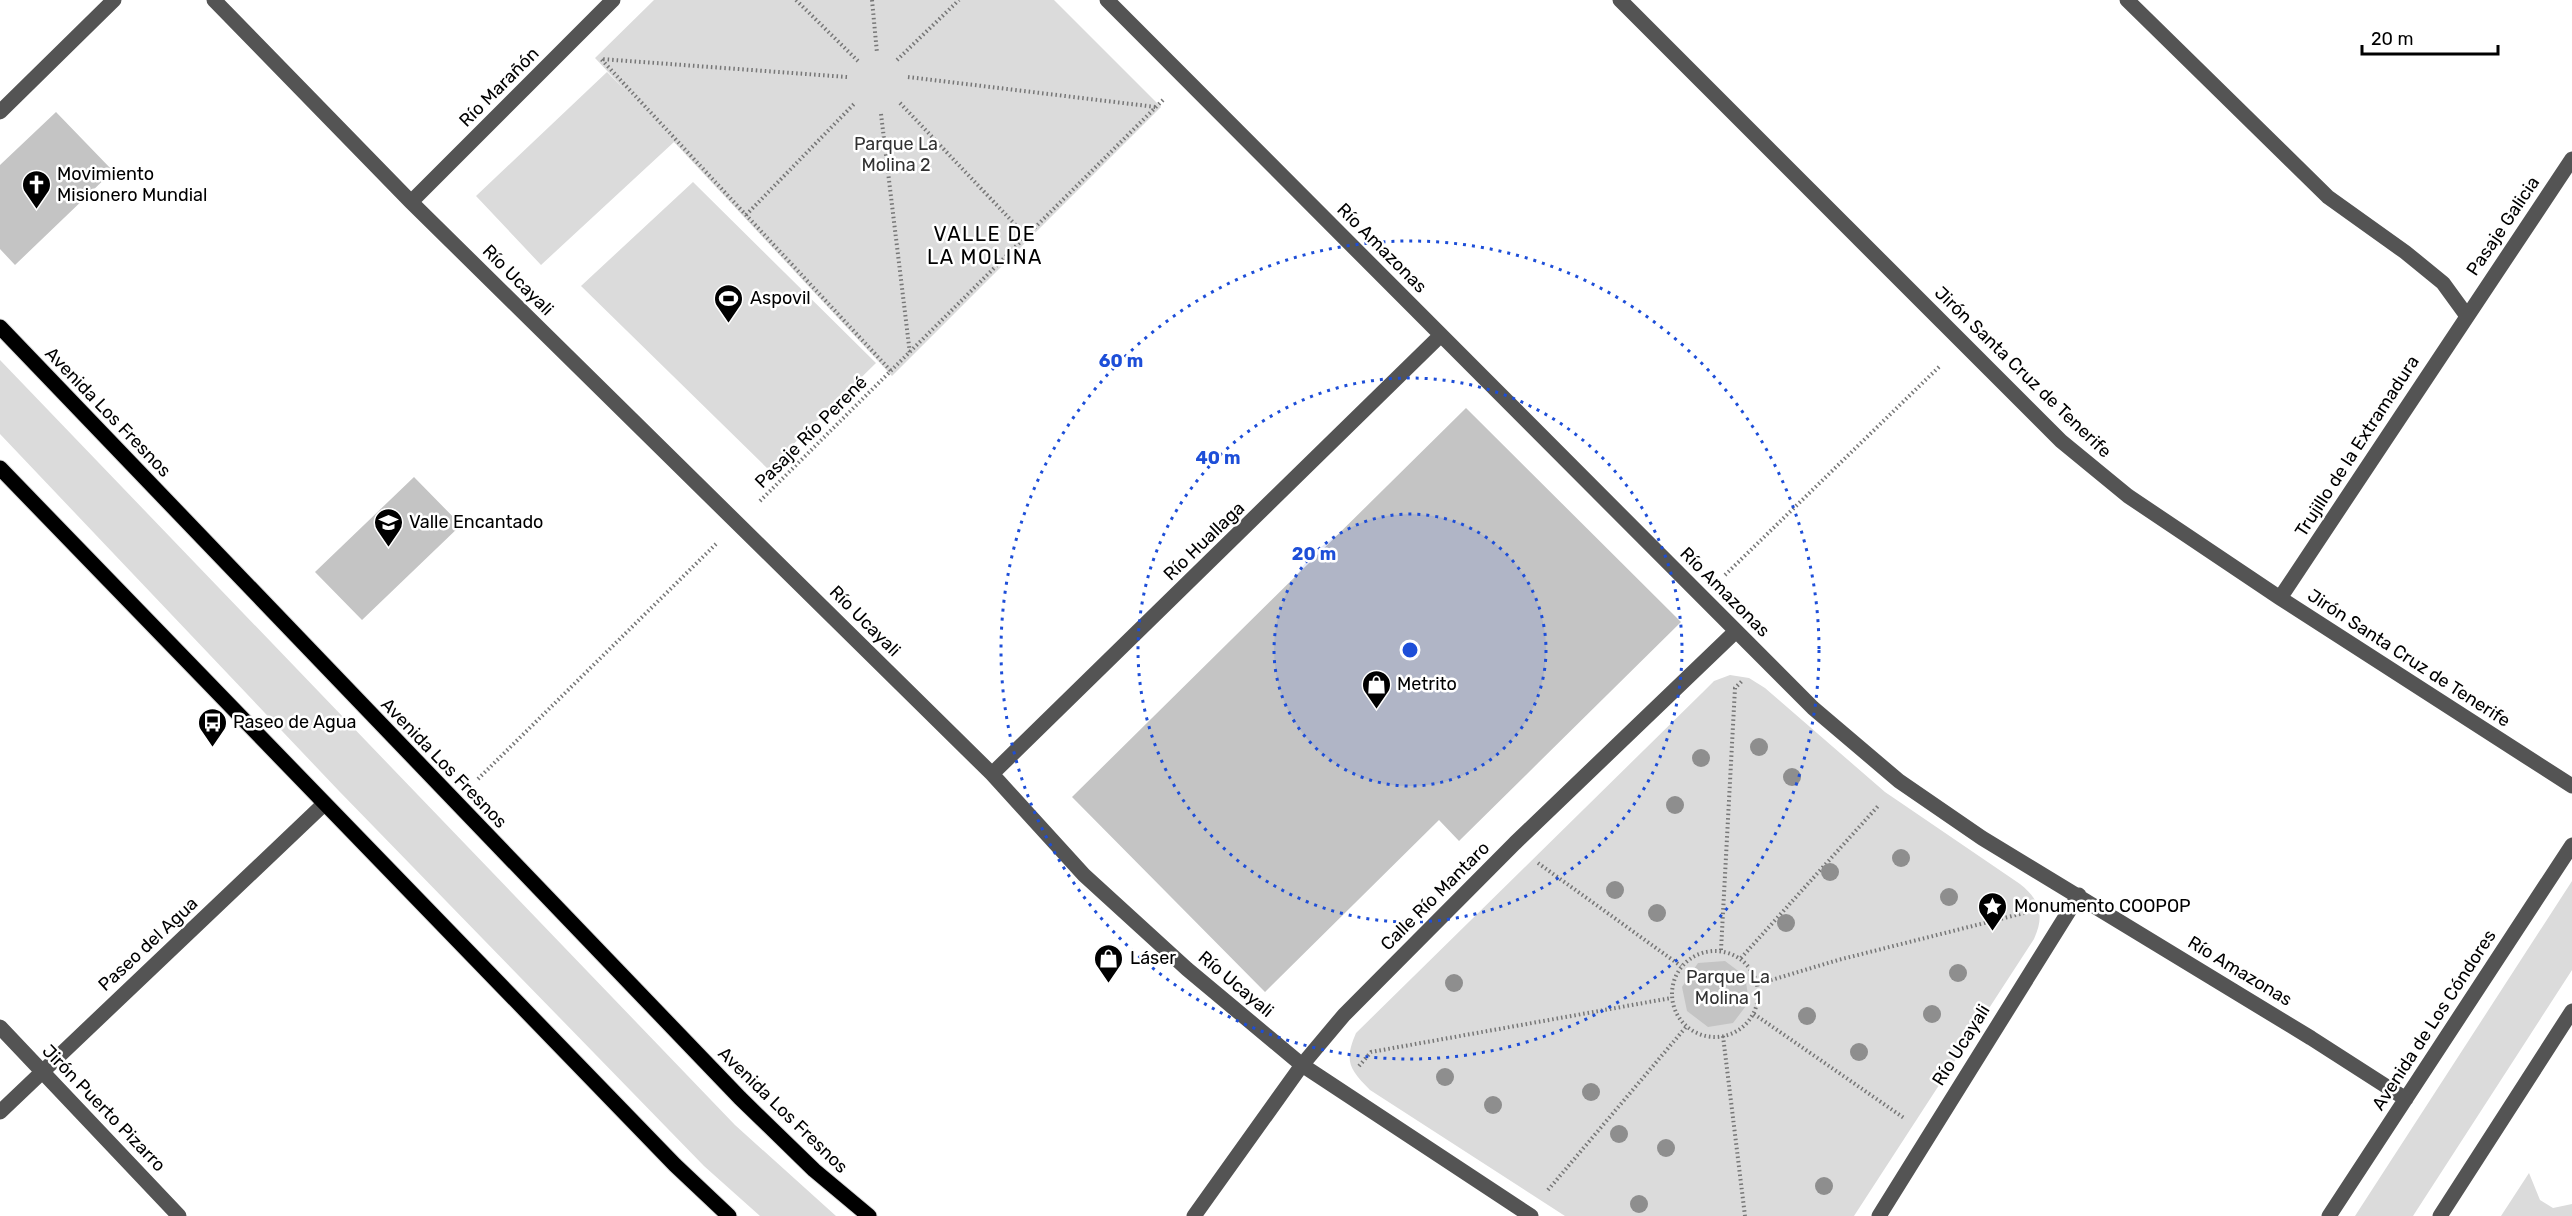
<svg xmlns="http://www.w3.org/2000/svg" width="2572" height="1216" font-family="Rubik,sans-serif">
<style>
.green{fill:#dbdbdb}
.building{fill:#c4c4c4}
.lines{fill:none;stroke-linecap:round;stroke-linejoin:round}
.major-casing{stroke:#dbdbdb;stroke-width:17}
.path{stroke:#767676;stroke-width:4;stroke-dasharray:1.5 3;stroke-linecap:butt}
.minor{stroke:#545454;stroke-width:15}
.major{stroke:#000;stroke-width:15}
.tree{fill:#8e8e8e}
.ring{fill:none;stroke:#1d4ed8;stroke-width:3;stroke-dasharray:3 6}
.labels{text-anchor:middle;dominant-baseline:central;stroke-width:5;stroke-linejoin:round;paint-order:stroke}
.street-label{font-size:18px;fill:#000;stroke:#fff}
.park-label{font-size:18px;fill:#323232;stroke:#fff}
.poi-label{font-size:18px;fill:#000;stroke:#fff;text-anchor:start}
.neighbourhood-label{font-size:20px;letter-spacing:1.5px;fill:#000;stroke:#fff}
.centre{fill:#1d4ed8;stroke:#fff;stroke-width:3}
.ring-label{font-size:18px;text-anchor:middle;font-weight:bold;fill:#1d4ed8;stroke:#fff;stroke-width:5;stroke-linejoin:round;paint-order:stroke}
</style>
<rect width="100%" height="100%" fill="#fff"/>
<!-- green -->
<path class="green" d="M654 0H1054L1161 107 892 376 674 142 541 265 476 196 607 72 625 90 595 58Z
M693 182 876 363 768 469 581 286Z
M0 360 735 1125 836 1216H760L704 1166 339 791 0 434Z
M1730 675 1749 678 1765 688 1885 792 2020 884C2040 900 2045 915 2034 939L1854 1216H1565L1370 1090C1349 1069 1344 1061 1356 1033L1702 693 1714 681Z
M2572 881V970L2413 1216H2355Z
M2529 1173 2540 1200 2553 1208 2572 1204V1216H2501Z"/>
<!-- building -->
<path class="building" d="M56 112 113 171 15 265 0 249V165Z
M1466 408 1681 622 1459 841 1439 820 1265 992 1072 797Z
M414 477 461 525 362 620 315 572Z
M1725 961 1745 976 1749 1002 1733 1023 1708 1027 1687 1011 1682 987 1698 963Z"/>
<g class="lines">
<defs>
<path id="major" d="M0 327 740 1098 814 1170 869 1216
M0 468 675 1165 729 1216"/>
</defs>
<!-- major casing -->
<use href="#major" class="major-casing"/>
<!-- path -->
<path class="path" d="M796 0 858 61
M872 0 877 53
M897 60 959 0
M847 77 601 59 891 371
M908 77 1156 107
M900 103 1027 237
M881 114 910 354
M746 215 854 104
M760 501 1163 100
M1725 575 1941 365
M478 779 716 544
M1538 863 1681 966
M1721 950 1735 688 1742 681
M1672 994a43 43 0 1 1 86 0a43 43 0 1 1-86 0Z
M1741 958 1879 805
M1758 984 1838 960 2024 913 2030 903
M1754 1014 1904 1118
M1723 1036 1745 1216
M1359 1066 1371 1052 1671 998
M1548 1190 1686 1027"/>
<!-- minor -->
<path class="minor" d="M214 0 411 202 992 774 1084 875 1187 969 1302 1065 1531 1216
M1107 0 1813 708 1899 781 1982 838 2311 1038 2406 1099
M1620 0 2061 441 2128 496 2280 598 2572 786
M2127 0 2328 197 2405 252 2443 283 2467 316
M0 112 114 0
M411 202 613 0
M2280 598 2572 159
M992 774 1441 335
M0 1027 179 1216
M0 1112 324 804
M1194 1216 1302 1065 1344 1015 1515 843 1736 631
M1879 1216 2079 895
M2329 1216 2572 845
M2440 1216 2572 1011"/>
<!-- major -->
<use href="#major" class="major"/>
</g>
<!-- trees -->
<g class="tree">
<circle cx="1759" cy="747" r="9"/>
<circle cx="1701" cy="758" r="9"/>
<circle cx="1792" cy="777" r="9"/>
<circle cx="1675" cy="805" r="9"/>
<circle cx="1901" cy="858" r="9"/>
<circle cx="1830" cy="872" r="9"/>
<circle cx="1615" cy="890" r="9"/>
<circle cx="1949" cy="897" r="9"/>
<circle cx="1657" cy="913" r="9"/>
<circle cx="1786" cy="923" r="9"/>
<circle cx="1958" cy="973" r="9"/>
<circle cx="1454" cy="983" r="9"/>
<circle cx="1932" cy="1014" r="9"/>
<circle cx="1807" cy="1016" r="9"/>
<circle cx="1859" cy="1052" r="9"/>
<circle cx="1445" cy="1077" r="9"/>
<circle cx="1591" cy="1092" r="9"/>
<circle cx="1493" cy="1105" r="9"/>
<circle cx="1619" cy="1134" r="9"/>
<circle cx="1666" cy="1148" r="9"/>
<circle cx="1824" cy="1186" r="9"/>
<circle cx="1639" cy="1204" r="9"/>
</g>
<!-- distance rings -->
<circle cx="1410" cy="650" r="136" fill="#1d4ed8" fill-opacity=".12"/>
<g class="ring">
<circle cx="1410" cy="650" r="136"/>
<circle cx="1410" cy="650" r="272"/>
<circle cx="1410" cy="650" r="409"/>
</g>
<!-- icons -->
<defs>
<symbol id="church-pin" viewBox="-11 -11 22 30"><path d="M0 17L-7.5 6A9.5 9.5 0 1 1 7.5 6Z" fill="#000" stroke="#fff"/><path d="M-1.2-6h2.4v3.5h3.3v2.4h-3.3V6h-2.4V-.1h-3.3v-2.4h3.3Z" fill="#fff"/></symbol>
<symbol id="stadium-pin" viewBox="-11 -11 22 30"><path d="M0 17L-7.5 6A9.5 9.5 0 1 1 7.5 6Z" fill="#000" stroke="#fff"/><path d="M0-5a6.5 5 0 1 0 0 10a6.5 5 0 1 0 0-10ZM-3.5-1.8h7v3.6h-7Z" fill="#fff"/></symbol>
<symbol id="school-pin" viewBox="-11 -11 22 30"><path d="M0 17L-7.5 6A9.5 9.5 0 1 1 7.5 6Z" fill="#000" stroke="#fff"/><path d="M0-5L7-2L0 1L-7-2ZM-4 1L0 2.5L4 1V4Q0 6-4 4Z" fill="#fff"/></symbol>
<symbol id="shop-pin" viewBox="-11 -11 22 30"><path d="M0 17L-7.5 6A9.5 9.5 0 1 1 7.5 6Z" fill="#000" stroke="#fff"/><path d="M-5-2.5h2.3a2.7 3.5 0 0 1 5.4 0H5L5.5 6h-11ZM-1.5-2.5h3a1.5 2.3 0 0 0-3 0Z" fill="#fff"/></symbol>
<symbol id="bus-pin" viewBox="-11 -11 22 30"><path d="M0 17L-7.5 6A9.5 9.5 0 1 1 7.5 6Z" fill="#000" stroke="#fff"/><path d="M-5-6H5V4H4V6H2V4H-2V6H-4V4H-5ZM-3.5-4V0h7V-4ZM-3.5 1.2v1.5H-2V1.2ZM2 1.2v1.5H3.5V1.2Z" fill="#fff"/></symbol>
<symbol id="sight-pin" viewBox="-11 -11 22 30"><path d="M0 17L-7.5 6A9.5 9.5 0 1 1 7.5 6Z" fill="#000" stroke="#fff"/><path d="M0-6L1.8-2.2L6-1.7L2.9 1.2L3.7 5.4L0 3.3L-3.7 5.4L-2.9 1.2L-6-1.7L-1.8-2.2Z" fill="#fff"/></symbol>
</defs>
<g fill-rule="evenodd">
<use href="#church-pin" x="20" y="168" width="33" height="45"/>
<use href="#stadium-pin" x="712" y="282" width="33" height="45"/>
<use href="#school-pin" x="372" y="506" width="33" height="45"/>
<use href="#shop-pin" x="1360" y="668" width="33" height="45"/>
<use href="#bus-pin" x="196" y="706" width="33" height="45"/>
<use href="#sight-pin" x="1976" y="890" width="33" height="45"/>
<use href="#shop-pin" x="1092" y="942" width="33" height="45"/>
</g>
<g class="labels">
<!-- street labels -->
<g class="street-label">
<text transform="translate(499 87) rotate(-45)">Río Marañón</text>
<text transform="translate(2503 226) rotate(-56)">Pasaje Galicia</text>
<text transform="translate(1382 248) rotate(45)">Río Amazonas</text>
<text transform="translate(518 280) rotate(45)">Río Ucayali</text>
<text transform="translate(2023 372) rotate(44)">Jirón Santa Cruz de Tenerife</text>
<text transform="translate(108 412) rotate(46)">Avenida Los Fresnos</text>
<text transform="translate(811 432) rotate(-45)">Pasaje Río Perené</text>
<text transform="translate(2357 446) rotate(-57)">Trujillo de la Extramadura</text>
<text transform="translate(1204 541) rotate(-44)">Río Huallaga</text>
<text transform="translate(1725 592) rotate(45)">Río Amazonas</text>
<text transform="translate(865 621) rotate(45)">Río Ucayali</text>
<text transform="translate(2409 658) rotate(33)">Jirón Santa Cruz de Tenerife</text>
<text transform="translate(444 763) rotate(46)">Avenida Los Fresnos</text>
<text transform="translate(1435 896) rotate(-45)">Calle Río Mantaro</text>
<text transform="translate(148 944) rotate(-43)">Paseo del Agua</text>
<text transform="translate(2240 971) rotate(31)">Río Amazonas</text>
<text transform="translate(1236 984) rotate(40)">Río Ucayali</text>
<text transform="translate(2434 1020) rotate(-57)">Avenida de Los Cóndores</text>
<text transform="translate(1961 1045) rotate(-58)">Río Ucayali</text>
<text transform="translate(104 1108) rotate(46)">Jirón Puerto Pizarro</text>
<text transform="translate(783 1110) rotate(44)">Avenida Los Fresnos</text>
</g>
<!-- park labels -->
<g class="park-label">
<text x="896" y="144">Parque La<tspan x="896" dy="21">Molina 2</tspan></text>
<text x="1728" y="977">Parque La<tspan x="1728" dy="21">Molina 1</tspan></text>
</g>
<!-- poi labels -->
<g class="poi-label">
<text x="57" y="174">Movimiento<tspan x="57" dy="21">Misionero Mundial</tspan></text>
<text x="750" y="298">Aspovil</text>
<text x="409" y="522">Valle Encantado</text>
<text x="1397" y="684">Metrito</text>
<text x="233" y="722">Paseo de Agua</text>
<text x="2014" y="906">Monumento COOPOP</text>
<text x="1130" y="958">Láser</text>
</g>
<!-- neighbourhood labels -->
<g class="neighbourhood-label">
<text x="985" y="234">VALLE DE<tspan x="985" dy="23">LA MOLINA</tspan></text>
</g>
</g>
<circle cx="1410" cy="650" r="9" class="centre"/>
<g class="ring-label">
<text x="1121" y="367">60 m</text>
<text x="1218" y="464">40 m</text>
<text x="1314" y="560">20 m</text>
</g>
<!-- scale -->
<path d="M2362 45v9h136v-9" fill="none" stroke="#000000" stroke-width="3"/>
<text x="2371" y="45" font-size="18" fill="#000000" stroke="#ffffff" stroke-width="4.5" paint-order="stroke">20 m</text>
</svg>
